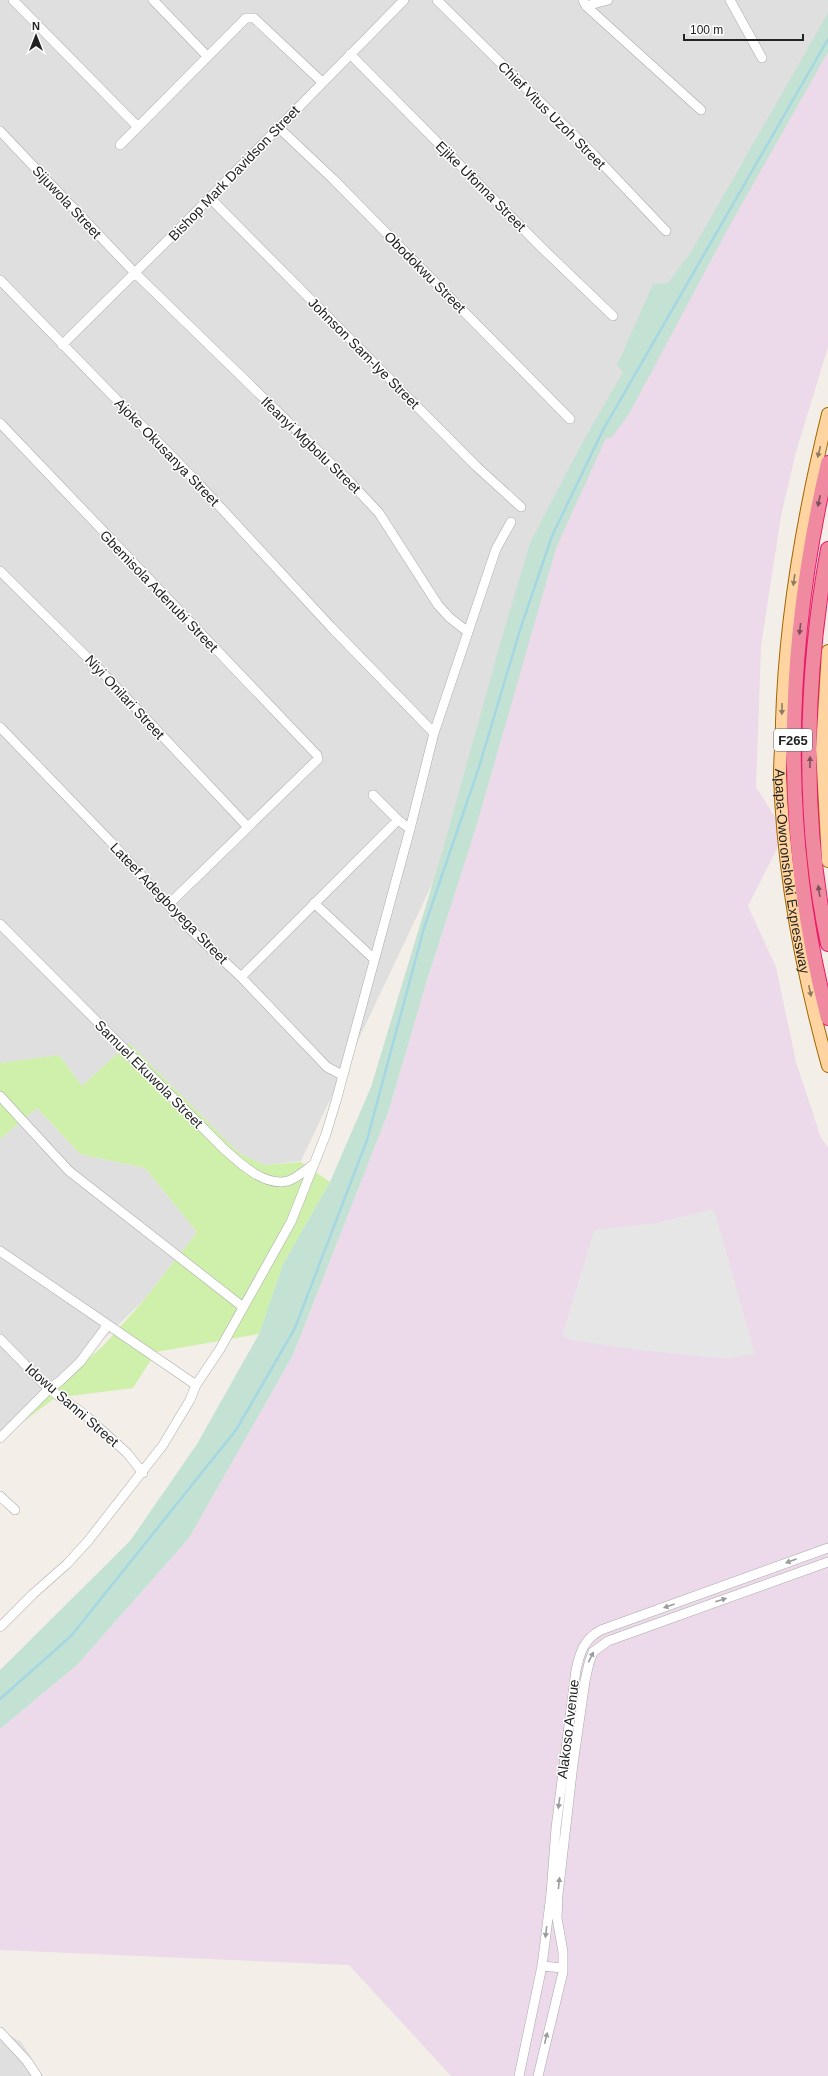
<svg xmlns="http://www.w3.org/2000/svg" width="828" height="2076" font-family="Helvetica,sans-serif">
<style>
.residential{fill:#e0dfdf}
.industrial{fill:#ecd9e9}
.grass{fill:#cef0ab}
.wetland{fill:#c3e2d3}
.parking{fill:#e6e6e6}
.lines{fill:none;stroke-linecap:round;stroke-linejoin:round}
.stream{stroke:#a5d7e3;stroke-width:2.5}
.minor-casing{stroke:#a9a9a9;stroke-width:10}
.major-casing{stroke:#9f6700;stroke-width:14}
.highway-casing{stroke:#eb1b67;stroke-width:16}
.minor{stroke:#fff;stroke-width:9}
.major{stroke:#ffd4a0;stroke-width:12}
.highway{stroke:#ef8aa0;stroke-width:14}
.oneway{fill:#907b61}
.oneway2{fill:#7e515b}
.oneway3{fill:#9c9c9c}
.labels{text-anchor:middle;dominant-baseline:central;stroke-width:3;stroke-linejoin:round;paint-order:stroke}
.shield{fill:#fff;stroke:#646464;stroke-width:1}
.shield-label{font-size:13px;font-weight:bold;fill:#222}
.street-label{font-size:14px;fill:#222;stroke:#fff}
</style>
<rect width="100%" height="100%" fill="#f3efe8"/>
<!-- residential -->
<path class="residential" d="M0 0H828V48L301 1161 264 1165 239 1153 129 1043 82 1086 59 1055 0 1063Z
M37 1108 80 1154 145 1168 197 1232 144 1300 0 1438V1139Z
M0 2029 21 2042 43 2076H0Z"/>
<!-- industrial -->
<path class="industrial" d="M828 52V347L796 452 781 516 761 646 756 787 785 833 748 906 776 967 796 1062 821 1138 828 1148V2076H451L349 1965 0 1950V1729L77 1665 189 1538 293 1355 388 1113 428 977 475 831 556 548 606 438H611L629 414 726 232Z"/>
<!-- grass -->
<path class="grass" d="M129 1043 239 1153 264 1165 301 1162 330 1182 283 1264 259 1334 156 1352 133 1388 55 1398 0 1439 104 1345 144 1300 197 1232 145 1168 80 1154 37 1108 0 1139V1063L59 1055 82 1086Z"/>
<!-- wetland -->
<path class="wetland" d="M828 13V52L726 232 629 414 611 438H606L556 548 475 831 428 977 388 1113 293 1355 189 1538 77 1665 0 1729V1670L130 1541 197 1444 259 1334 283 1264 330 1182 371 1087 443 849 503 634 530 543 581 445 623 372 617 365 653 284 668 283 691 252Z"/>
<!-- parking -->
<path class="parking" d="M714 1209 755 1354 728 1359 639 1350 572 1340 562 1336 594 1230 655 1223Z"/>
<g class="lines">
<!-- stream -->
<path class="stream" d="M0 1699 71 1636 236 1430 295 1328 367 1140 424 928 479 767 520 630 552 536 603 430 828 39"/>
<defs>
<path id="minor" d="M13 0 138 127
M153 0 207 56
M437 0 593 154 666 231
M583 0 586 6 701 110
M730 0 762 58
M586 6 608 0
M350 54 542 248 613 316
M278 127 333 179 570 419
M0 131 135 273 350 482 379 513 438 605 450 618 468 632
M120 145 246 18H254L322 82
M209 197 477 467 521 507
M0 280 198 483 331 627 434 733
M62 345 181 227 404 0
M0 423 317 755 318 759 168 905
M0 571 102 672 247 826
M0 727 110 841 189 928 241 977 327 1067 342 1075
M373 795 398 820
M314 903 374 959
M0 924 224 1149C240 1163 264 1187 288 1181 297 1178 307 1169 314 1164
M241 977 398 820 410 829
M0 1096 69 1171 243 1307
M0 1251 196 1385
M0 1339 49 1389 84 1414 127 1453 143 1473
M0 1438 49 1389 60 1381 80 1362 107 1326
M0 1496 15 1510
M0 1627 33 1594 67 1564 88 1541 163 1445 190 1400 196 1385 220 1349 291 1222 326 1134 336 1101 410 829 434 733 496 549 511 522
M542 1966 563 1968
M0 2032 27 2061 37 2076
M519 2076 542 1966 551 1894 556 1828 576 1670C580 1652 584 1639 601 1630L828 1548
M538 2076 563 1972V1952L557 1918 558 1895 573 1764 585 1681 589 1663 593 1652 608 1641 828 1562"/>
<g id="major">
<path id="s1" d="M828 414C803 516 785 617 782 722 782 740 780 757 780 775 783 872 802 972 828 1066"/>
<path d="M828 651 822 749 828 861"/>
</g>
<path id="highway" d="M828 463C785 647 780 834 828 1018
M828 549C805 674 801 819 828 944"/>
</defs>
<!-- minor casing -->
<use href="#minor" class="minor-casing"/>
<!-- major casing -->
<use href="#major" class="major-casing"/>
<!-- highway casing -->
<use href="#highway" class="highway-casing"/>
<!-- minor -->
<use href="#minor" class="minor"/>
<!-- major -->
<use href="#major" class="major"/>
<!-- highway -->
<use href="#highway" class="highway"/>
</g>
<!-- one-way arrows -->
<defs><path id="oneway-solid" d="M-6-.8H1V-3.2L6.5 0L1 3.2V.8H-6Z"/></defs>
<g class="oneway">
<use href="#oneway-solid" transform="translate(819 452) rotate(104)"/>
<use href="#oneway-solid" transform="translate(794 580) rotate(98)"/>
<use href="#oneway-solid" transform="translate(782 709) rotate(91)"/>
<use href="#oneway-solid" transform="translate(810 991) rotate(78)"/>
</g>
<g class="oneway2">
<use href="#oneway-solid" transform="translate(819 501) rotate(102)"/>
<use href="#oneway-solid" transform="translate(800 629) rotate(96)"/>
<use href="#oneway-solid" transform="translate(810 762) rotate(-89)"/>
<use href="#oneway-solid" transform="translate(819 891) rotate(-99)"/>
</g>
<g class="oneway3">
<use href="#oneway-solid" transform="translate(791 1561) rotate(160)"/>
<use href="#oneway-solid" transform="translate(721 1600) rotate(-18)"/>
<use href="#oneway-solid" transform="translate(669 1606) rotate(161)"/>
<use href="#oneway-solid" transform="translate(591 1657) rotate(-64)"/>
<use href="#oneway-solid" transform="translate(559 1803) rotate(98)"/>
<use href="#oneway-solid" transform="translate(559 1883) rotate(-84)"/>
<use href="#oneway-solid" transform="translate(546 1932) rotate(97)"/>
<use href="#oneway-solid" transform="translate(546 2038) rotate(-76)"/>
</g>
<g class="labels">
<!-- shield labels -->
<rect class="shield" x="774" y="729" width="38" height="22" rx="3"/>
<g class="shield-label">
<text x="793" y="740">F265</text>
</g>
<!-- street labels -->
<g class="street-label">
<text transform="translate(552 115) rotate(45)">Chief Vitus Uzoh Street</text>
<text transform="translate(234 173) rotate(-46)">Bishop Mark Davidson Street</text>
<text transform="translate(481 186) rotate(45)">Ejike Ufonna Street</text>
<text transform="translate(67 202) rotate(47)">Sijuwola Street</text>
<text transform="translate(425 272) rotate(45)">Obodokwu Street</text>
<text transform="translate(364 353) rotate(45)">Johnson Sam-Iye Street</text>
<text transform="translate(311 445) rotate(44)">Ifeanyi Mgbolu Street</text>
<text transform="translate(167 452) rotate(46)">Ajoke Okusanya Street</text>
<text transform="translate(159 591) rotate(46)">Gbemisola Adenubi Street</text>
<text transform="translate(125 697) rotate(47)">Niyi Onilari Street</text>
<text stroke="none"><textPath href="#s1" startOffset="462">Apapa-Oworonshoki Expressway</textPath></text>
<text transform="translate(169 903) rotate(46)">Lateef Adegboyega Street</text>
<text transform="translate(149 1074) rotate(45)">Samuel Ekuwola Street</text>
<text transform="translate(72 1405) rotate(41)">Idowu Sanni Street</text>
<text transform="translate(568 1729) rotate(-83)">Alakoso Avenue</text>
</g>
</g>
<!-- north arrow -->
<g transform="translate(36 36)" stroke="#ffffff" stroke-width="3" paint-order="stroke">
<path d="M0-3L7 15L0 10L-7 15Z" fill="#222222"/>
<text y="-6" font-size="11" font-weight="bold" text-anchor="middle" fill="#222222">N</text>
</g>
<!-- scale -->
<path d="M684 34v6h119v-6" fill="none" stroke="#222222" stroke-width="2"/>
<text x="690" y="34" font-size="12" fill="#222222" stroke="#ffffff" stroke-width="3" paint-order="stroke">100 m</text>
</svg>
